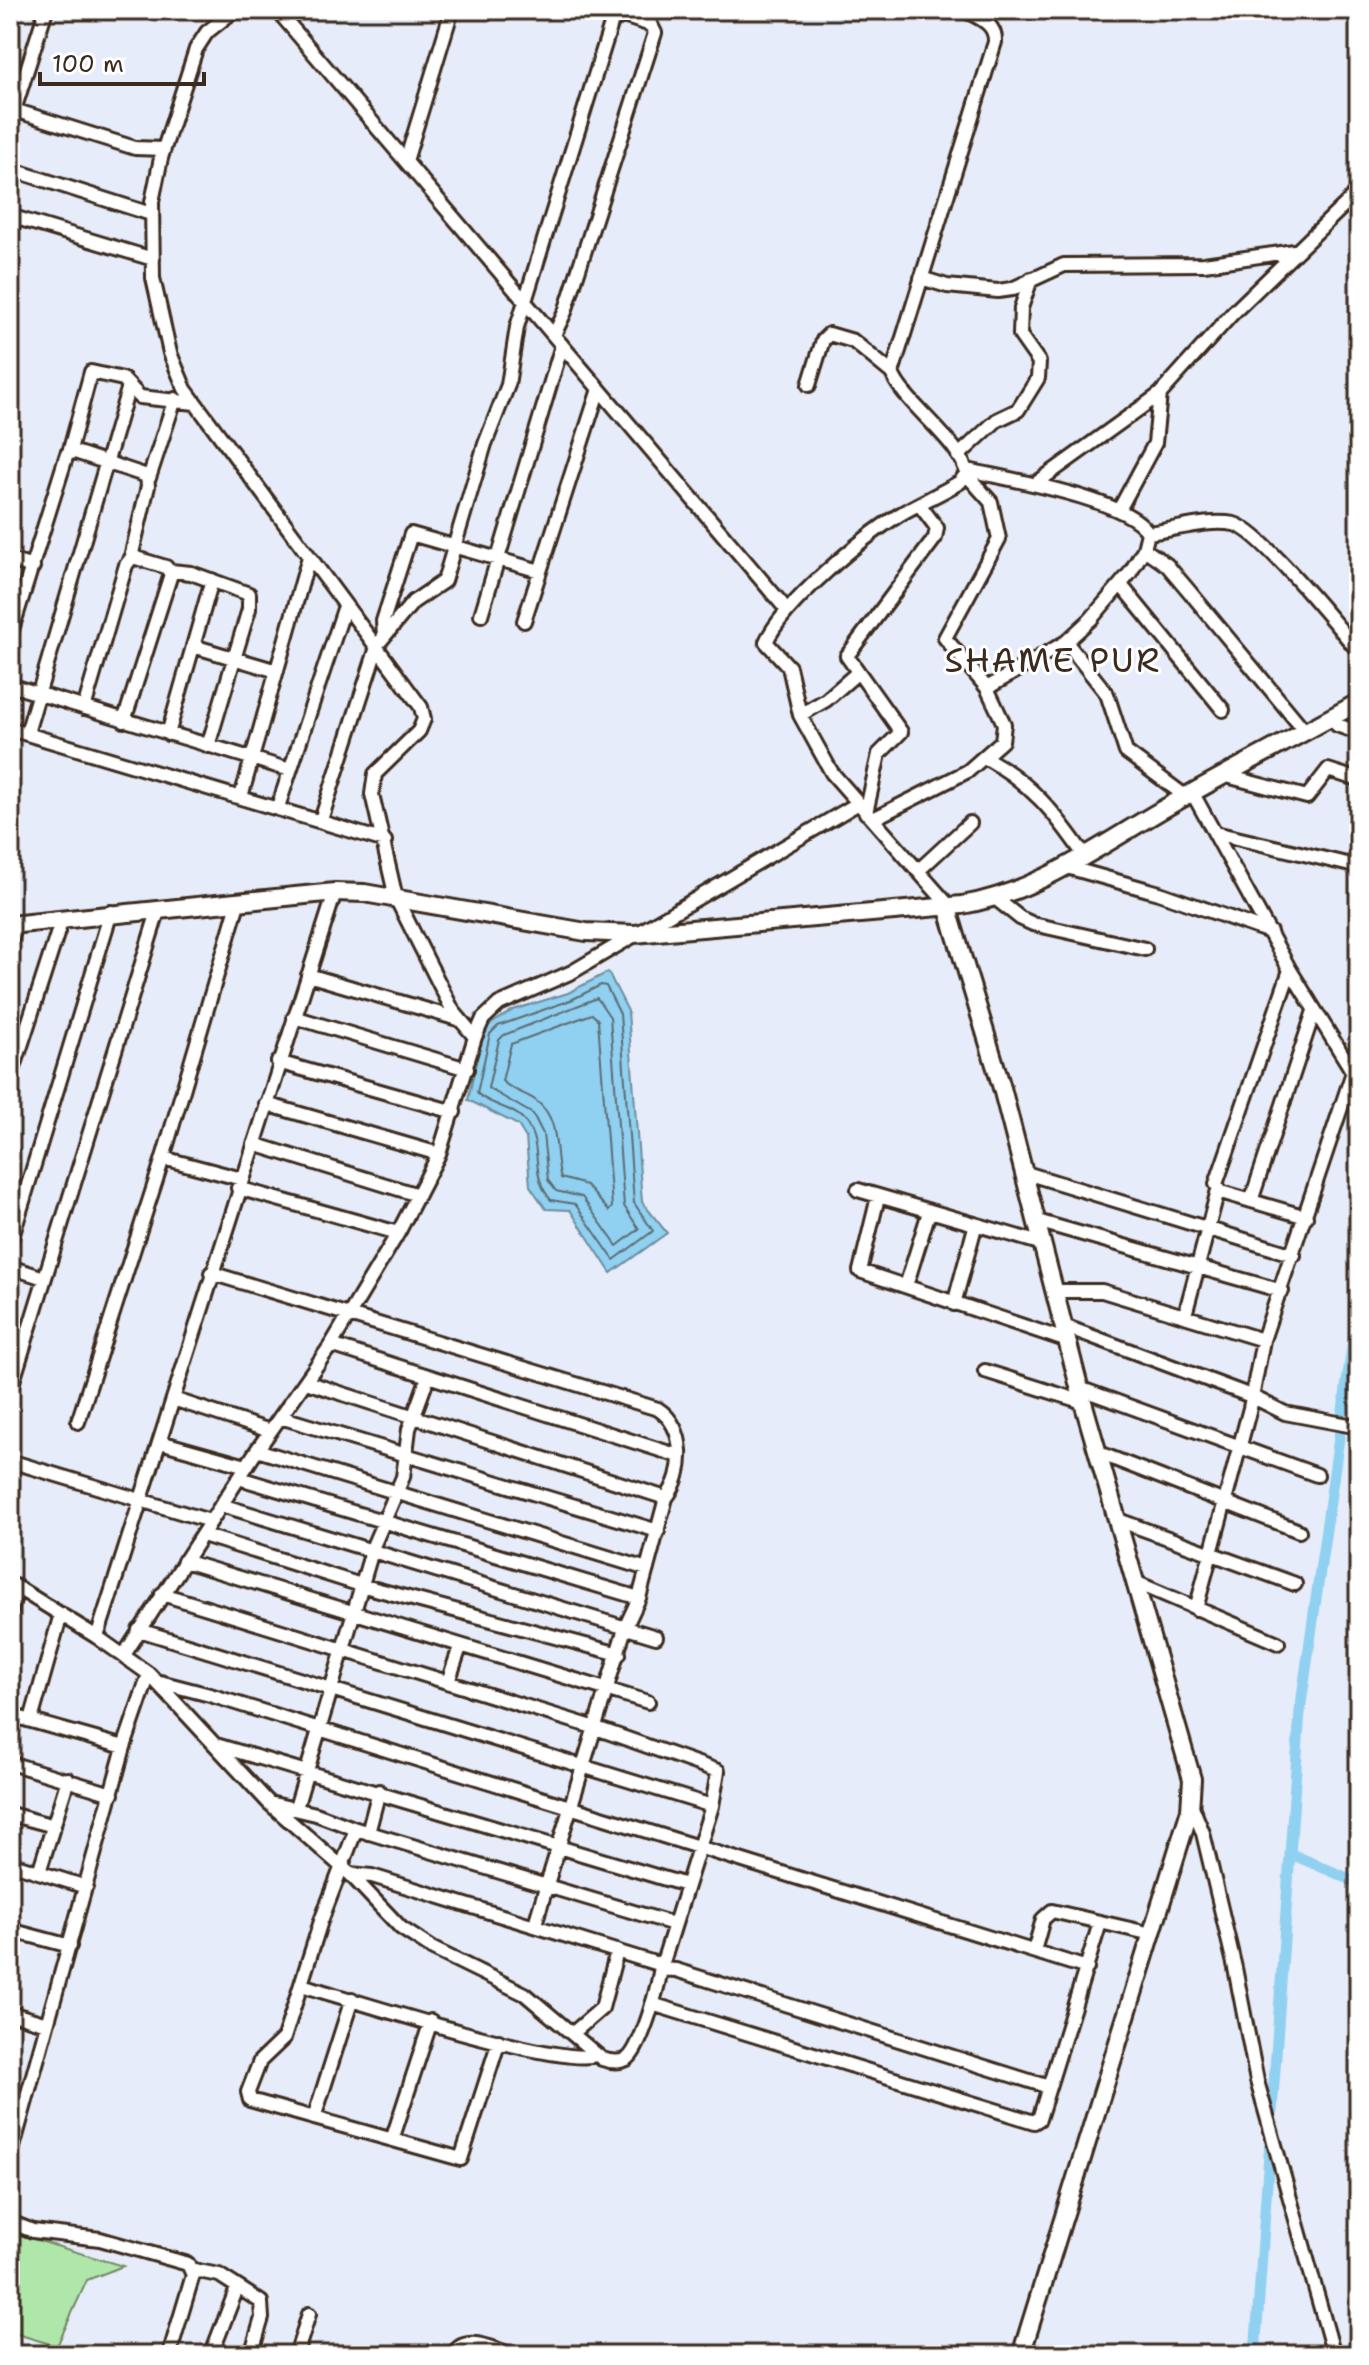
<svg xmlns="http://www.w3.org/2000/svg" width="1369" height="2365" font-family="'Shantell Sans',sans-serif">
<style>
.green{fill:#afe6aa;stroke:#758864;stroke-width:2}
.water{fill:#90d0f1;stroke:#6e8e9d;stroke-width:2}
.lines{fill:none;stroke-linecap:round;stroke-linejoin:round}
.shore{stroke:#5d6c72;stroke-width:2}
.canal{stroke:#90d0f1;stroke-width:11}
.minor-casing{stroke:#3b2a1e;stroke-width:18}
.tertiary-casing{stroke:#3b2a1e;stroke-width:22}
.minor{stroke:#fff;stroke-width:12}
.tertiary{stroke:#fff;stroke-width:16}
.labels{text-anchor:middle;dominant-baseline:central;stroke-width:6;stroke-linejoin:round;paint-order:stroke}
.quarter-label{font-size:34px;letter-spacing:2px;fill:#3b2a1e;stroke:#fff}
</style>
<rect width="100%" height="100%" fill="#e6ecfa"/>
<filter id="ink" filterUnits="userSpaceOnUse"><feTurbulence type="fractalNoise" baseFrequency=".0125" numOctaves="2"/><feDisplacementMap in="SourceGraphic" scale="16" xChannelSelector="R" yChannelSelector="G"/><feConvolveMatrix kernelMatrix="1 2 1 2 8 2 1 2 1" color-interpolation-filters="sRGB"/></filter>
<g filter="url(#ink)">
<!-- green -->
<path class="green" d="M10 2232 123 2266 87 2280 57 2346 10 2332Z"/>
<!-- water -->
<path class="water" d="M608 972 628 1011 642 1202 667 1233 611 1273 570 1210 546 1209 530 1186 526 1138 518 1125 468 1100 483 1029 513 1010 568 993Z"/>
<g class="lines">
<!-- shore -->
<path class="shore" d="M601 985 606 986 620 1014 634 1203 653 1231 614 1260 575 1204 551 1200C529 1175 544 1148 526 1123 516 1107 489 1106 477 1093L490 1034 498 1026 571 1000Z
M597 998 610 1017 624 1206 639 1229 617 1246 582 1197 556 1191 548 1180 543 1134 533 1114 488 1088 499 1040 504 1035Z
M592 1014 598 1020 612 1207 609 1211 586 1185 561 1178C553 1152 562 1119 535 1100 525 1093 511 1090 502 1081L511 1044Z"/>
<!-- canal -->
<path class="canal" d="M1291 1854 1359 1883
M1255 2355 1300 1711 1359 1298"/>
<defs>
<path id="minor" d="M235 10 207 32 196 49 161 158 152 202 153 278 170 353 185 389 421 707 424 719 419 731 375 774 372 794 396 898 453 1011 475 1037
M277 10 787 610
M14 110 135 148 164 149
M10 123 46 10
M406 161 452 10
M10 169 151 214
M10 216 153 259
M921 278 947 286 998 291 1012 289 1064 265 1204 264 1294 251
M809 385 823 340 829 334 853 341 892 373
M69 453 91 372 123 379 140 397 195 403
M958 456 997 420 1018 410 1038 378 1039 362 1020 335 1021 308 1031 279
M966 474 991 502 999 539 945 638 987 688 1066 642 1091 619 1130 573 1144 549 1148 533C1132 500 1004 478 967 470
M149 478 175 399
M1035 484 1160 394 1232 314 1359 191
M1119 510 1155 443 1160 394
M1148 533C1175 530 1208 519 1234 524 1259 529 1339 628 1359 652
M1144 549 1167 565 1189 591 1304 730
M10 560 33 567
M171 571 191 573 249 594V609L208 746
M1121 585 1223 710
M481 615 562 345
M524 621 599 389
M10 636 67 454 75 452 147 476 148 486 132 553 136 558 166 567 171 574 124 721
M384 636 383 621 411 534 540 571
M1066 642 1107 694 1126 752 1185 796
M193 646 277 671
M10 685 290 770
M84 708 126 565 133 556
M800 715 826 700 857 673
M1333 716 1337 725 1359 733
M10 729 385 841
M27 733 129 386
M168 734 212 580
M986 758C1031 783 1055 813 1084 855
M1223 775 1307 797 1328 770 1359 780
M1192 792 1290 970 1353 1072 1263 1340 1250 1408 1196 1609
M241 797 309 557
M278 807 345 606
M866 813 879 754 901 732 847 656 935 538 937 528 919 504
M873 819 968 771 1002 741 1004 724 987 688
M321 820 378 644 413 602 444 581 485 444 508 385 517 327 612 21 623 16 651 25 655 33 565 312 554 335
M1215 833 1359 867
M1067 867 1159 893 1270 932
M919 870 970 823
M995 898 1020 918 1033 924 1145 949
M949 906 832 773 800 715 789 667 766 642C783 604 863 537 899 515 919 503 940 494 960 482L966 474C966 446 903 403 892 373L995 42C996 23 979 18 964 10
M10 944 16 924
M1290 970 1216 1184 1221 1192 1306 1217
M308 975 458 1019
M294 1017 467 1069
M278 1062 454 1112
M10 1080 62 919
M266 1104 439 1154
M254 1144 418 1195
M163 1158 242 1179
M1026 1173 1294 1255
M238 1188 398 1233
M858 1190 1043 1244
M878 1197 860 1271 1068 1341
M1251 1201 1314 1011
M1037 1221 1282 1291
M10 1244 111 912
M10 1267 44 1278
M211 1273 658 1409C686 1427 686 1473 666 1498
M906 1286 929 1212
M1056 1291H1102L1263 1340
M954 1304 975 1227
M1185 1315 1218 1190
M1064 1326 1251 1396 1285 1413 1359 1427
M331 1345 679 1456
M985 1371 1083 1402
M306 1382 666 1498 639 1598 625 1628 535 1924
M1079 1388 1317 1475
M10 1391 159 908
M173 1399 270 1431
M280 1417 658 1531
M78 1422 163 1158 239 900
M160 1442 246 1466
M257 1450 647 1569
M1099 1453 1299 1531
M10 1461 210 1521
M239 1478 639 1598
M221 1505 656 1637
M1118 1520 1295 1584
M203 1535 364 1586 619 1654
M184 1561 648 1702
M1135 1582 1278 1643
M10 1583 97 1637 149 1674 269 1803 350 1874 401 1928 433 1949 525 1994 602 2059C611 2062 619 2063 627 2059 641 2050 661 1980 661 1963
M162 1594 596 1728 718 1771 712 1806 664 1959 658 1964 372 1876 350 1874
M10 1614 17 1588
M139 1630 712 1806
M97 1637 335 892
M124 1655 257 1450 331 1345 398 1233 439 1154 475 1037 483 1019 499 1004 572 972 857 804
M156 1681 210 1695 1087 1968
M448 1682 460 1647
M10 1715 124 1747
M31 1720 61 1614
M216 1745 686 1885
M10 1763 112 1794
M269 1803 316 1814 356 1829 674 1924
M1191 1804 1203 1833 1235 1968 1257 2081 1334 2355
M296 1808 374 1544 403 1477 409 1429 428 1377
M10 1814 54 1826
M356 1829 321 1921 284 2038 260 2061 248 2092 250 2100 461 2159 499 2041
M368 1833 379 1791
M10 1863 86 1887
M39 1872 68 1779
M10 1930 70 1946
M1034 1951 1043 1919 1052 1911 1152 1934
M661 1969 676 1970 1049 2087
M301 1985C350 1999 561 2068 596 2055
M652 2004 1034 2122 1039 2119 1100 1923
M10 2013 47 2024
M573 2033 602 2008 617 1951
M314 2118 352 1999
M392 2140 431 2021
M10 2158 124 1747 149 1674
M10 2222 33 2231 100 2239 188 2264 193 2275 169 2355
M193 2270 219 2275 261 2302 262 2318 251 2355
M211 2355 237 2288
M296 2355 309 2314"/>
<path id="tertiary" d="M947 906 1002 1088 1083 1402 1192 1779 1190 1810 1021 2355
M10 925 335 892 364 893 586 932 634 934 962 905C1038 892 1099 846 1165 808 1229 771 1295 738 1359 702
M455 2355C466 2337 490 2350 507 2355"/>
</defs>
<!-- minor casing -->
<use href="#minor" class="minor-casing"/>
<!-- tertiary casing -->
<use href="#tertiary" class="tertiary-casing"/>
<!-- minor -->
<use href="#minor" class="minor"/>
<!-- tertiary -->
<use href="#tertiary" class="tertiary"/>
</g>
</g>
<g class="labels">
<!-- quarter labels -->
<g class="quarter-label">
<text x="1053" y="660">SHAME PUR</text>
</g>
</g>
<!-- margin -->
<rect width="1369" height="2365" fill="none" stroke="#fff" stroke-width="40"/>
<rect x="20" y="20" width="1329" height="2325" fill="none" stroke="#3b2a1e" stroke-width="3" filter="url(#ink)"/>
<!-- scale -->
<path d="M40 72v12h164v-12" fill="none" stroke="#3b2a1e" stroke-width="4"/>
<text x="52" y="72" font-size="24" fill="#3b2a1e" stroke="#ffffff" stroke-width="6" paint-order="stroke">100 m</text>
</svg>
